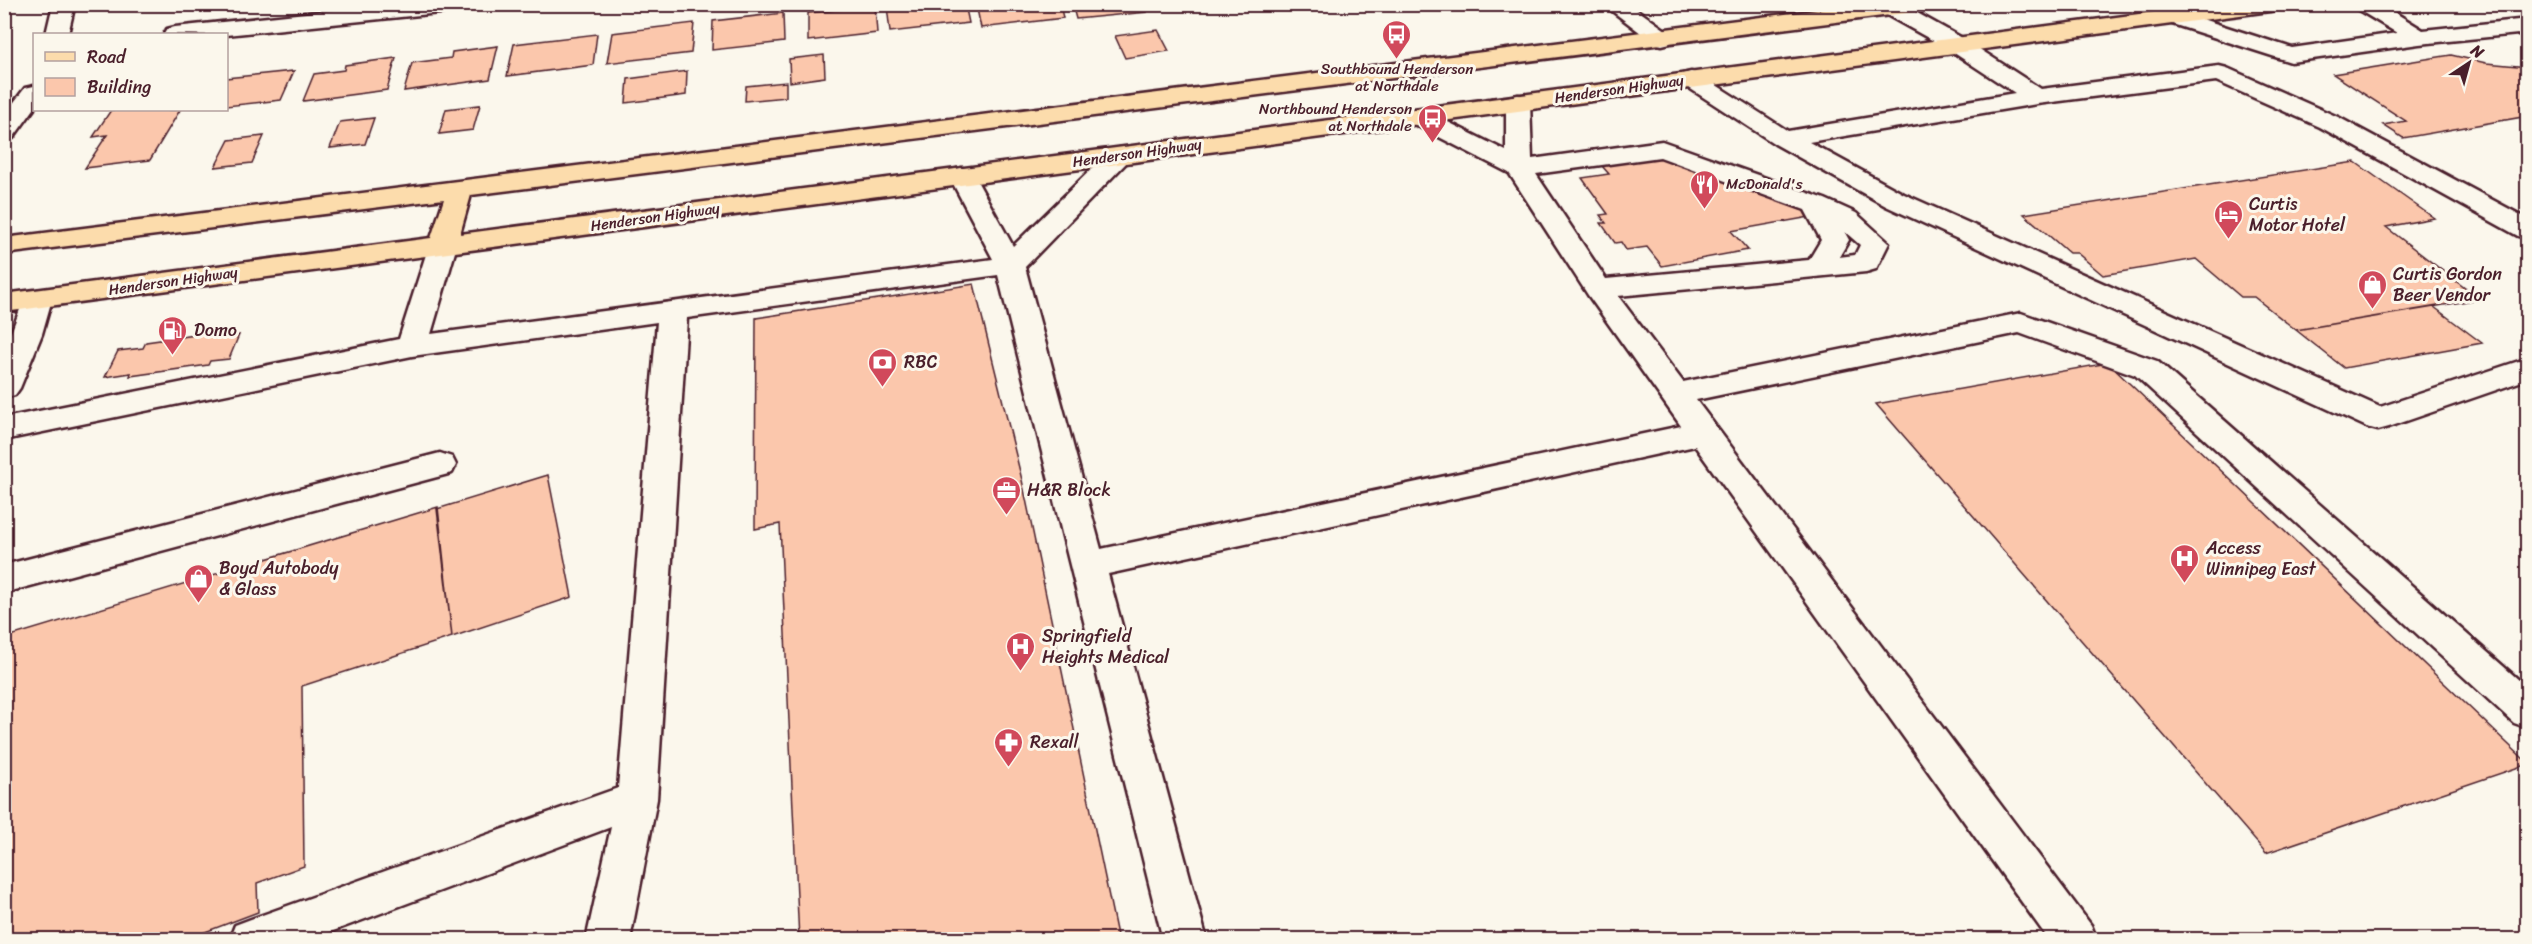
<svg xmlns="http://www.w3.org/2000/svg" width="2532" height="944" font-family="Sriracha,sans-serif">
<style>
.building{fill:#fbc7ac;stroke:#4a1f2b;stroke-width:1.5}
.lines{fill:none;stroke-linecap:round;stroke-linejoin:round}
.minor-casing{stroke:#4a1f2b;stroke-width:5}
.major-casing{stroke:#4a1f2b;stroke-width:5}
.minor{fill:#fbf7ec;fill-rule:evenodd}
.major{fill:#fcdcac;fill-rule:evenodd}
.labels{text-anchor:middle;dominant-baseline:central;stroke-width:6;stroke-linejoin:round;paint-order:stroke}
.far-poi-label{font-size:15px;fill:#4a1f2b;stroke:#fbf7ec}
.far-street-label{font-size:15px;fill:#4a1f2b;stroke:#fbf7ec}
.poi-label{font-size:18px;fill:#4a1f2b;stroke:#fbf7ec;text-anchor:start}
</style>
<rect width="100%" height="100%" fill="#fbf7ec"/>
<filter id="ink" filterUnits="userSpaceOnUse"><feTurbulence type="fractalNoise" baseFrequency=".0167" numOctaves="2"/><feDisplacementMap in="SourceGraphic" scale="12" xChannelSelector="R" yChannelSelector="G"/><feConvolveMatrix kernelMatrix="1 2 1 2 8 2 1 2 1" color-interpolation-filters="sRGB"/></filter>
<g filter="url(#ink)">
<!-- building -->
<path class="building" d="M899 4H965L969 23 890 32 887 6Z
M976 4H1060L1063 18 981 28Z
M1072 4H1144L1147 12 1076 19Z
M875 6 877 33 808 41V13Z
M783 13 784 42 712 50 713 21Z
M694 23 691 53 607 63 612 33Z
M1158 30 1169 51 1125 58 1115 36Z
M597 34 593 65 507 76 514 44Z
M498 46 490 79 404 91 412 63 451 58 452 52Z
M824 55 825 77 790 82 789 59Z
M2451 55 2486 63 2528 67V116L2403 138 2383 125 2406 121 2333 74Z
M396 58 387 90 303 101 314 74 344 70 345 65Z
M294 71 281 100 226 106V78Z
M687 71 686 95 626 103 628 79Z
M786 82V97L745 101 746 86Z
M480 105 473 130 439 134 446 109Z
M111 110H180L150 160 85 168 107 135 93 137Z
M374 118 365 144 330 148 340 122Z
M264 136 252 163 215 167 229 140Z
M1666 156 1801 207 1810 217 1731 231 1748 250 1662 266 1647 247 1626 250 1621 242 1615 243 1601 223H1606L1600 215 1608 214 1582 178 1609 174 1602 166Z
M2355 162 2434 218 2386 227 2479 299 2296 330 2254 297H2241L2196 259 2103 275 2077 253H2069L2024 214Z
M974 284 1022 480 1118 940H799L780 524 755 529 756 318Z
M2434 307 2482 343 2344 368 2296 330Z
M224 331 221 337 239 335 229 359 210 361 208 365 130 376 131 373 105 377 118 351 143 348 146 342Z
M2108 363 2528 763V764L2266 853 1876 404Z
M548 475 572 597 452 637 437 509Z
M438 507 452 637 302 686 304 866 257 883 258 912 184 940H4V638Z"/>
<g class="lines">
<defs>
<path id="minor" d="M53 4H75L68 34H46Z
M391 4H470L467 9 459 11 226 35 164 34 167 29 175 27Z
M1603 4H1629L1670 33 1673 38 1670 43 1662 45 1654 43Z
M1873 4H1901L1964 39 2041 89 2219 66 2227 68 2338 117 2528 219V238L2518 236 2320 127 2216 81 2037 104 1809 142 1904 194 2380 407 2528 358V379L2389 427 2378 430 2367 427 1886 206 1775 144 1683 84 1679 79 1683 74 1691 72 1699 74 1788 131 2015 93 1948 49 1876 9Z
M2354 4H2381L2423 30 2528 19V33L2419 44 2291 62 2166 22 2163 17 2166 12 2174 10 2292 48 2397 33 2357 9Z
M34 86V109L13 138 4 140V115L25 88Z
M1518 95 1527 97 1530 102 1532 159 1662 141 1825 199 1856 213 1889 243 1876 269 1866 272 1618 296 1683 382 2021 313 2157 361 2528 688V728L2514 723 2135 375 2019 333 1696 400 2091 925 2097 940H2049L1695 446 1108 574 1207 940H1163L998 275 687 318 657 799 630 940H586L611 827 309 940H229L235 925 251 919 618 788 657 322 412 356 4 440V418L399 339 429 245 433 239 443 237 453 239 457 245 431 334 993 259 949 176 953 170 962 168 971 170 1013 246 1110 151 1119 148 1128 151 1132 156 1128 161 1025 267 1101 549 1681 426 1588 295 1509 173 1408 121 1405 116 1408 111 1417 109 1426 111 1506 151V102L1509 97ZM1660 157 1805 210 1821 240 1809 260 1606 279 1536 174ZM1844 231 1860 245 1855 255 1839 257 1849 240Z
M38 290 48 293 52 299 42 334 20 388 15 395 4 398V351L24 299 28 293Z
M440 453 452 457 456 465 452 473 4 593V565Z"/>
<path id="major" d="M1865 4H1933L1930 9 1922 11 471 195 460 234 2215 4H2281L2278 9 2270 11 4 312V294L431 238 444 199 4 254V238Z"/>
</defs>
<!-- minor casing -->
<use href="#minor" class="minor-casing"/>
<!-- major casing -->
<use href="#major" class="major-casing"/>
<!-- minor -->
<use href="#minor" class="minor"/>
<!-- major -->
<use href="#major" class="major"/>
</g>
</g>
<!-- icons -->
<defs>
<symbol id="bus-pin" viewBox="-11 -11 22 30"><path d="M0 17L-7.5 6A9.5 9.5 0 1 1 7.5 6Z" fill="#d1495b" stroke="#fbf7ec"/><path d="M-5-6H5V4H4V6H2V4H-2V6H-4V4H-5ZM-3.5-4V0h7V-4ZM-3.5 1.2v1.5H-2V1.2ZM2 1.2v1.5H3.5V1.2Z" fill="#fff"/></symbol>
<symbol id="restaurant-pin" viewBox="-11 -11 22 30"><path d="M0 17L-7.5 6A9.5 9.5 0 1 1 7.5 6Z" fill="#d1495b" stroke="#fbf7ec"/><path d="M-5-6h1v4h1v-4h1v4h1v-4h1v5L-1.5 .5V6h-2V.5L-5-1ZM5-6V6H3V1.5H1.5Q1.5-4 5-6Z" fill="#fff"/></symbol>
<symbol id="hotel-pin" viewBox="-11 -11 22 30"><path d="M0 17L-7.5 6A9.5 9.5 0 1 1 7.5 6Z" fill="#d1495b" stroke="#fbf7ec"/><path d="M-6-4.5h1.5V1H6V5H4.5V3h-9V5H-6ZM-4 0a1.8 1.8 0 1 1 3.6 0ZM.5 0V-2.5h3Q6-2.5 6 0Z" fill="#fff"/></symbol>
<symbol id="shop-pin" viewBox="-11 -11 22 30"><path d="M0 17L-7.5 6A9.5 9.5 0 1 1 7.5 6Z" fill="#d1495b" stroke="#fbf7ec"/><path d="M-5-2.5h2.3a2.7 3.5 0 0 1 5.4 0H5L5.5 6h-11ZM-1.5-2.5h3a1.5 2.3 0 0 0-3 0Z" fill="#fff"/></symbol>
<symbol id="fuel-pin" viewBox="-11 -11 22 30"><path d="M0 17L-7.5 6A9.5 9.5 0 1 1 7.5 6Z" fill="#d1495b" stroke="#fbf7ec"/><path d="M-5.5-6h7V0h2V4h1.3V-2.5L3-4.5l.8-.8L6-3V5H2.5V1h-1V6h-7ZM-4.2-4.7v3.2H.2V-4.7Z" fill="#fff"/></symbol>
<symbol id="bank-pin" viewBox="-11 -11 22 30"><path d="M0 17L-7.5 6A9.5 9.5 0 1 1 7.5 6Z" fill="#d1495b" stroke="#fbf7ec"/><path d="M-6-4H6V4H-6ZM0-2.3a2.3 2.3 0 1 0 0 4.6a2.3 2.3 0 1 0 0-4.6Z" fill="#fff"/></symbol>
<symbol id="office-pin" viewBox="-11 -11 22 30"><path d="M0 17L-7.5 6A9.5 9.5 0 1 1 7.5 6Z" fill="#d1495b" stroke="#fbf7ec"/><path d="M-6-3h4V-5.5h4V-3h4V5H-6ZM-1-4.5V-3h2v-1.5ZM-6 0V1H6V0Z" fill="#fff"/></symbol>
<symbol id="hospital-pin" viewBox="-11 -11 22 30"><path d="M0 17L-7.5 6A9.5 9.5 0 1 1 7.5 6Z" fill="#d1495b" stroke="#fbf7ec"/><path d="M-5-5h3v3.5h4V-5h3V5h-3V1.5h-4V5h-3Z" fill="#fff"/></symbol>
<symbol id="pharmacy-pin" viewBox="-11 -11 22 30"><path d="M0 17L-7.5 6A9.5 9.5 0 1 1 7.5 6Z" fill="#d1495b" stroke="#fbf7ec"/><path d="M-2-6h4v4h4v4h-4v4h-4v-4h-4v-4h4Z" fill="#fff"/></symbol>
</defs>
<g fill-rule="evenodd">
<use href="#bus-pin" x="1380" y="18" width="33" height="45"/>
<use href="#bus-pin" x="1416" y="102" width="33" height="45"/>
<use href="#restaurant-pin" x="1688" y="168" width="33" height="45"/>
<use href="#hotel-pin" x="2212" y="198" width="33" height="45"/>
<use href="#shop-pin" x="2356" y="268" width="33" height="45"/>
<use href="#fuel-pin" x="156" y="314" width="33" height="45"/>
<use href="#bank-pin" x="866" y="346" width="33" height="45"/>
<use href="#office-pin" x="990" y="474" width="33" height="45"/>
<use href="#hospital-pin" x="2168" y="542" width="33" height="45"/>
<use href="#shop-pin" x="182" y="562" width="33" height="45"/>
<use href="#hospital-pin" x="1004" y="630" width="33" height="45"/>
<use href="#pharmacy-pin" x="992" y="726" width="33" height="45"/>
</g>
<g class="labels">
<!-- far-poi labels -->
<g class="far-poi-label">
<text x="1397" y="69">Southbound Henderson<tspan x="1397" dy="17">at Northdale</tspan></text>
<text x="1412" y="109" text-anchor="end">Northbound Henderson<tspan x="1412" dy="17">at Northdale</tspan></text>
<text x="1726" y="184" text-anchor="start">McDonald's</text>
</g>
<!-- far-street labels -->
<g class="far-street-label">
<text transform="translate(1619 89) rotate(-8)">Henderson Highway</text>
<text transform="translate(1137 153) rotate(-8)">Henderson Highway</text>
<text transform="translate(655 217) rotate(-8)">Henderson Highway</text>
<text transform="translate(173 281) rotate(-8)">Henderson Highway</text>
</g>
<!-- poi labels -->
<g class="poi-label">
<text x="2249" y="204">Curtis<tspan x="2249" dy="21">Motor Hotel</tspan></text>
<text x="2393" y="274">Curtis Gordon<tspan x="2393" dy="21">Beer Vendor</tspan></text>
<text x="194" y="330">Domo</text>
<text x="904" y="362">RBC</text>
<text x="1027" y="490">H&amp;R Block</text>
<text x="2206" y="548">Access<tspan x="2206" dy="21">Winnipeg East</tspan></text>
<text x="219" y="568">Boyd Autobody<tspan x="219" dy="21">&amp; Glass</tspan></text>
<text x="1042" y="636">Springfield<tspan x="1042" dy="21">Heights Medical</tspan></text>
<text x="1030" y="742">Rexall</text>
</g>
</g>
<!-- margin -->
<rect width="2532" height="944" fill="none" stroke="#fbf7ec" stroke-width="24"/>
<rect x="12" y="12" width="2508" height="920" fill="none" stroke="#4a1f2b" stroke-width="2" filter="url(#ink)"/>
<!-- legend -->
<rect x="33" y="33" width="195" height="78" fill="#fbf7ec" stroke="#b4a19f" stroke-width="1.5"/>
<rect x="45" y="52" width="30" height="9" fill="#fcdcac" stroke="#b4a19f" stroke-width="1.5"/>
<text x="87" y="63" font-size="18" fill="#4a1f2b">Road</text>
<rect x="45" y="78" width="30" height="18" fill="#fbc7ac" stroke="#b4a19f" stroke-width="1.5"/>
<text x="87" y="93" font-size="18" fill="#4a1f2b">Building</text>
<!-- north arrow -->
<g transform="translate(2469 63) rotate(36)" stroke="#fbf7ec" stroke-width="4.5" paint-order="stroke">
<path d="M0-4.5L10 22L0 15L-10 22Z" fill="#4a1f2b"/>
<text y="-9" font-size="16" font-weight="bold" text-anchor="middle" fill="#4a1f2b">N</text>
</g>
</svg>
